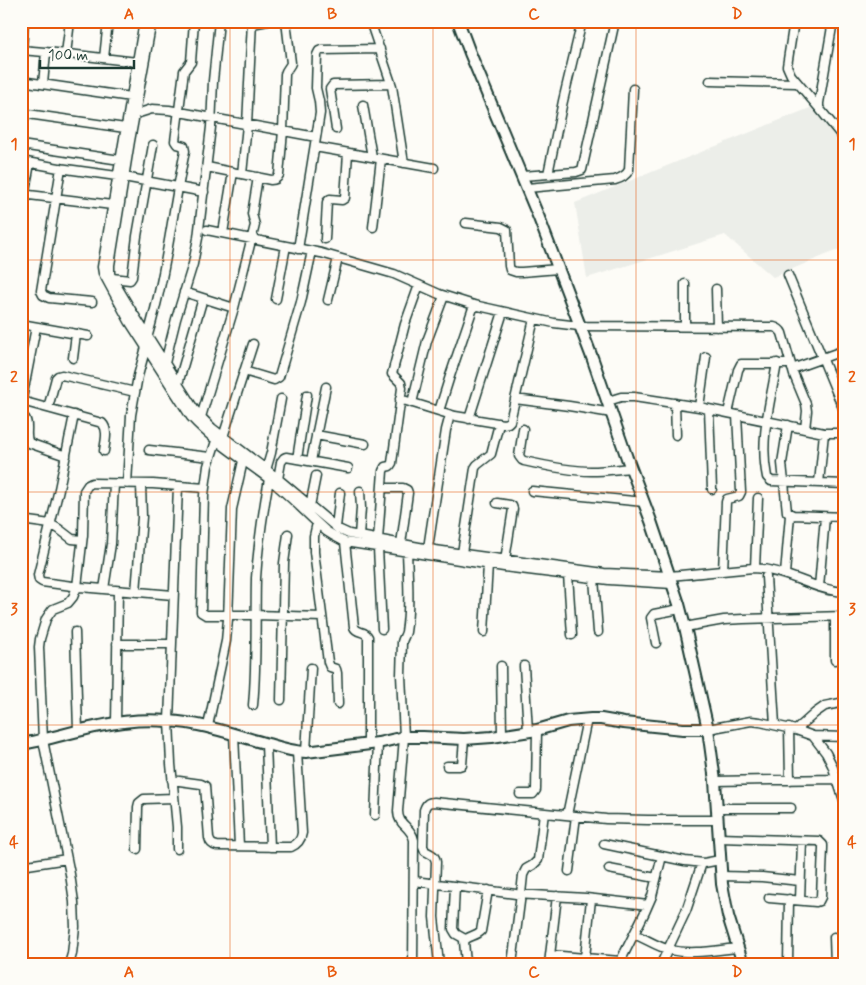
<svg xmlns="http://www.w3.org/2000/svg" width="866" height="985" font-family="Mynerve,sans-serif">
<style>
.built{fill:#eceee9}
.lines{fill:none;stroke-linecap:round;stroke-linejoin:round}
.stream{stroke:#75877f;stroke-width:2}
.street-casing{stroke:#1f3d34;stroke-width:11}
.secondary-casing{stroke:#1f3d34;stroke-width:14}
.street{stroke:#fdfcf7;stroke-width:8}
.secondary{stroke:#fdfcf7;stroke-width:10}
.grid{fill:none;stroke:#e8590c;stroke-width:1;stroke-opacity:0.55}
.neatline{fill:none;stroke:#e8590c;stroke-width:2}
.grid-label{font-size:16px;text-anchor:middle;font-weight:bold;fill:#e8590c}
</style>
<rect width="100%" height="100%" fill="#fdfcf7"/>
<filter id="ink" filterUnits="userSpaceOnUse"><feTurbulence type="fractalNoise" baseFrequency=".02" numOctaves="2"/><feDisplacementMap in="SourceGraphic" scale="10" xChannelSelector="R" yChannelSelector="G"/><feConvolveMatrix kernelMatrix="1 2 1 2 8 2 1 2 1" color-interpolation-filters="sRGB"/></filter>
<g filter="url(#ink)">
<!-- built -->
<path class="built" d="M815 106 845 138V247L773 277 725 235 587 278 575 203Z"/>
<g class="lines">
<!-- stream -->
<path class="stream" d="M320 519C328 526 335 534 347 537
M358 539 373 543
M762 573 790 581 813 590 829 595H841
M688 579 710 576"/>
<defs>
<path id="street" d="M144 21 102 267 103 273 129 321 191 417C214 442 243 459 269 479 289 495 307 514 326 531L334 536 345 542 504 567 560 574 609 580 672 584
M152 21 130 141 110 265V274L112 278 133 313 194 409 201 417 212 428 276 477 338 529 349 534 435 550 604 573 670 576 753 568C786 569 812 590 845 592
M370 21 392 86 404 163
M794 21 787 66 791 75 819 108
M833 21 819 103V108L845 140
M252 24 268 21
M21 50 68 54 137 62
M22 50 24 21
M66 54 70 21
M104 58 108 21
M21 81 131 97
M710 81 796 83
M43 84 46 52
M363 105 372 157
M21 113 125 128
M132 114H136L152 109 169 110 316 137
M336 129 330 89 333 85 391 84
M21 145 120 160
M315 147 434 168
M21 161 59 168 124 177 204 192
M207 167 271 180C275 180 277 179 279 175L283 131 285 74C286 69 290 67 291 63L286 21
M61 168 41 291 43 295 49 298 92 302
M242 174 247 125 252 21
M548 174 563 101 582 21
M522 176 576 172 582 170 615 21
M527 188 615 180C621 178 626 176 629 170L633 89
M21 194 112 205
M21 213 30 163
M466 223 501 227 507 230 509 266 510 270 516 272H522L558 269
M373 227 381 159
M207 230 321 253 394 274 439 294 474 305 554 323 579 326 774 327C778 328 780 329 782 333L794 375 806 404 807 411 805 429
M223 233 233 172
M325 239 327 202 330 199 342 200 345 198 348 153
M298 249 320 113 319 101 316 88 317 55 319 51 322 50 380 49
M788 275 845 413
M112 278 130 280 132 277 137 236 153 145
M716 289 717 327
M184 292 234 308
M276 299 286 246
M328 300 338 258
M21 324 88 336
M685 326V284
M36 327 22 399 24 401 29 403 102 423C109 430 105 442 104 451
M147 338C166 277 172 213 185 151L184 146 177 144 175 141 184 71 191 62 194 21
M73 358 76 334
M165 363 176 319 193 264 198 238 211 127 213 81 219 21
M777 363C771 400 759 439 767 477L771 481 845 484
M792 369 845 350
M244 371 274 380 279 377 301 302 312 251
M178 384 203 298
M400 399 455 416 503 424 508 423 510 421 534 319
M515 399 569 406 612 413
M608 401 621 397H634L699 407 824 433H837L845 431
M412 403 427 341 444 296
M675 403 676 435
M699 407 706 357
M48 408 56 378 58 376 62 375 135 392
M709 409 712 489
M439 411 450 376 474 305
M728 413 738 370 741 364H790
M74 415 59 489 38 575 39 580 42 582 80 587 173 595
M201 417 234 308 255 225 252 214 258 177
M21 418H25C30 426 24 435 29 443L66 456
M469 419 503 312
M788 425 782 463 787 512 793 515 845 517
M523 429 519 456 522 460 524 461C546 466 569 471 591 471 605 471 618 469 631 468
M316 435 365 444
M223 437 253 344
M216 441 208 466 204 495 201 612 206 615H256L322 617
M149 450 210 457
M297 459 307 395
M311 461 326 387
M266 470 271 453 281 399
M278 479 281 462 284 458 286 457 348 468
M819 483 824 433
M127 484 131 415 138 376 146 347
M382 488H403L407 490 408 493 401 544
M532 491 644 502
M497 503 510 505 512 506 513 509 505 560
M310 506 316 476
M21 520 50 524 59 529 72 539 82 540
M317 523 314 536V552L328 662 330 667 336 669 337 673 338 704
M336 527 340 493
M359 536 361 508 360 491
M378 540 383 471 385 467 390 466 392 463 402 388 401 383 392 374 405 324 419 285
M345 542 354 627C357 634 365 630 368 637V744
M378 548 382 629
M428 548 446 430 450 415
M407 552C408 578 410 606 406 632 405 636 403 638 402 642L401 675 404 737 398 811C398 826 411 826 414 840L413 964
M462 553 475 468 477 465 491 454 499 424
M755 568 758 498
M723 571 726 502 727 499 739 496 741 492 737 415
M785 574 790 515
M568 575 572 635
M766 577 775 725
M594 578 598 632
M819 587 825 517
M104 589 111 544 114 484
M136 592 142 517 141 484
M835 617V660
M685 627 724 620 743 619 845 616
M75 632 78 731
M484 632 488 565
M656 643 651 618 654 614 680 609
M117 644H171
M501 666 502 736
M524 666 528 731
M281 700 284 563 288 534
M253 705C257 663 255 621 256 578 258 545 263 512 269 479
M116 723 118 591
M208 726 226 641 228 619 232 509 243 461
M789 728 790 780
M708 729 751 721 760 722 796 730 813 736 826 753 832 765 845 803
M796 730 815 713 825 706 845 702
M234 734 239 846
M813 736 845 737
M266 744 270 847
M306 752 311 668
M447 766H459L462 765 464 739
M172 780 201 784 205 786 209 838C210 843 212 845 217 846L291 847C298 844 301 840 302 833L297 752
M715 781 837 779
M520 794H533L536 790 537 730
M717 808H791
M375 815 378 743
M567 815 587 719
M719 838 819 841 823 845V848L821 897 819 901 816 902 769 898
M604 844 685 861 704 863 720 860
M137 849 138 807 139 803 144 799 174 798
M177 849V827L171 764 169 721 178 486
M21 866 67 859
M609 869 656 878
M569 871 576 816
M721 876 762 877 800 881
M414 881 516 894 586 898 648 905
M455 886 453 929 456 934 465 939
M800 900 802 841
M634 934C646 939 658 947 670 950 692 955 716 950 738 948
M834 937 835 964
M550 955 620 961
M585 958 591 899
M69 964 72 954 75 927 74 902 70 874 43 740 39 647 40 639 46 619 50 613 53 609 68 603 73 597 77 587 83 535 84 491 88 485 92 483 153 484 205 488
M439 964 434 917 436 862C435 855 431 854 425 851L423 846 424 810C426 804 428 802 434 802L606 819 648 820H718
M466 964 464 941C468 936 476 936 481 931L488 890
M512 964 521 894 523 875 526 869 533 865 538 860 544 813
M549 964 557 896
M619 964 645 912 652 896 662 856
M661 964 686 911 702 863
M788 964 789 899"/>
<path id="secondary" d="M458 21 470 53 539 218 593 360 627 458 651 521 679 604 685 627 708 729 715 781 722 884 728 916 743 964
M21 744C48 740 73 731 100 726 122 721 146 719 168 721 204 723 234 735 268 744 281 748 293 752 306 752L378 743 404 737H423L464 739 492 737 537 730 568 721 591 719H601L624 723 683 729H708"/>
</defs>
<!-- street casing -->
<use href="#street" class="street-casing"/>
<!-- secondary casing -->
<use href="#secondary" class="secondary-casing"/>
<!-- street -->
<use href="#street" class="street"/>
<!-- secondary -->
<use href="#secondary" class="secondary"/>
</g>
</g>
<!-- grid -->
<path class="grid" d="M230 21V964M433 21V964M636 21V964M21 260H845M21 492H845M21 725H845"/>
<!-- margin -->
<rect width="866" height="985" fill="none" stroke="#fdfcf7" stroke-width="55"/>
<!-- scale -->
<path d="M40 60v8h94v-8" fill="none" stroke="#1f3d34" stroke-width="2.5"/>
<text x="48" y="60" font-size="15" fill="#1f3d34" stroke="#fdfcf7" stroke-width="4" paint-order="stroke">100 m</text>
<rect x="28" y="28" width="810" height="930" class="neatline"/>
<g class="grid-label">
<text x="129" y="19">A</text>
<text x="332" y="19">B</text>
<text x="534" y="19">C</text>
<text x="737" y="19">D</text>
<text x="14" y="149">1</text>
<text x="852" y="149">1</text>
<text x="14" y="382">2</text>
<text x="852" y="382">2</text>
<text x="14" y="614">3</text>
<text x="852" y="614">3</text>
<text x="14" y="847">4</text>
<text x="852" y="847">4</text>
<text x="129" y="977">A</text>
<text x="332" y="977">B</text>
<text x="534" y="977">C</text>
<text x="737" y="977">D</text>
</g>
</svg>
